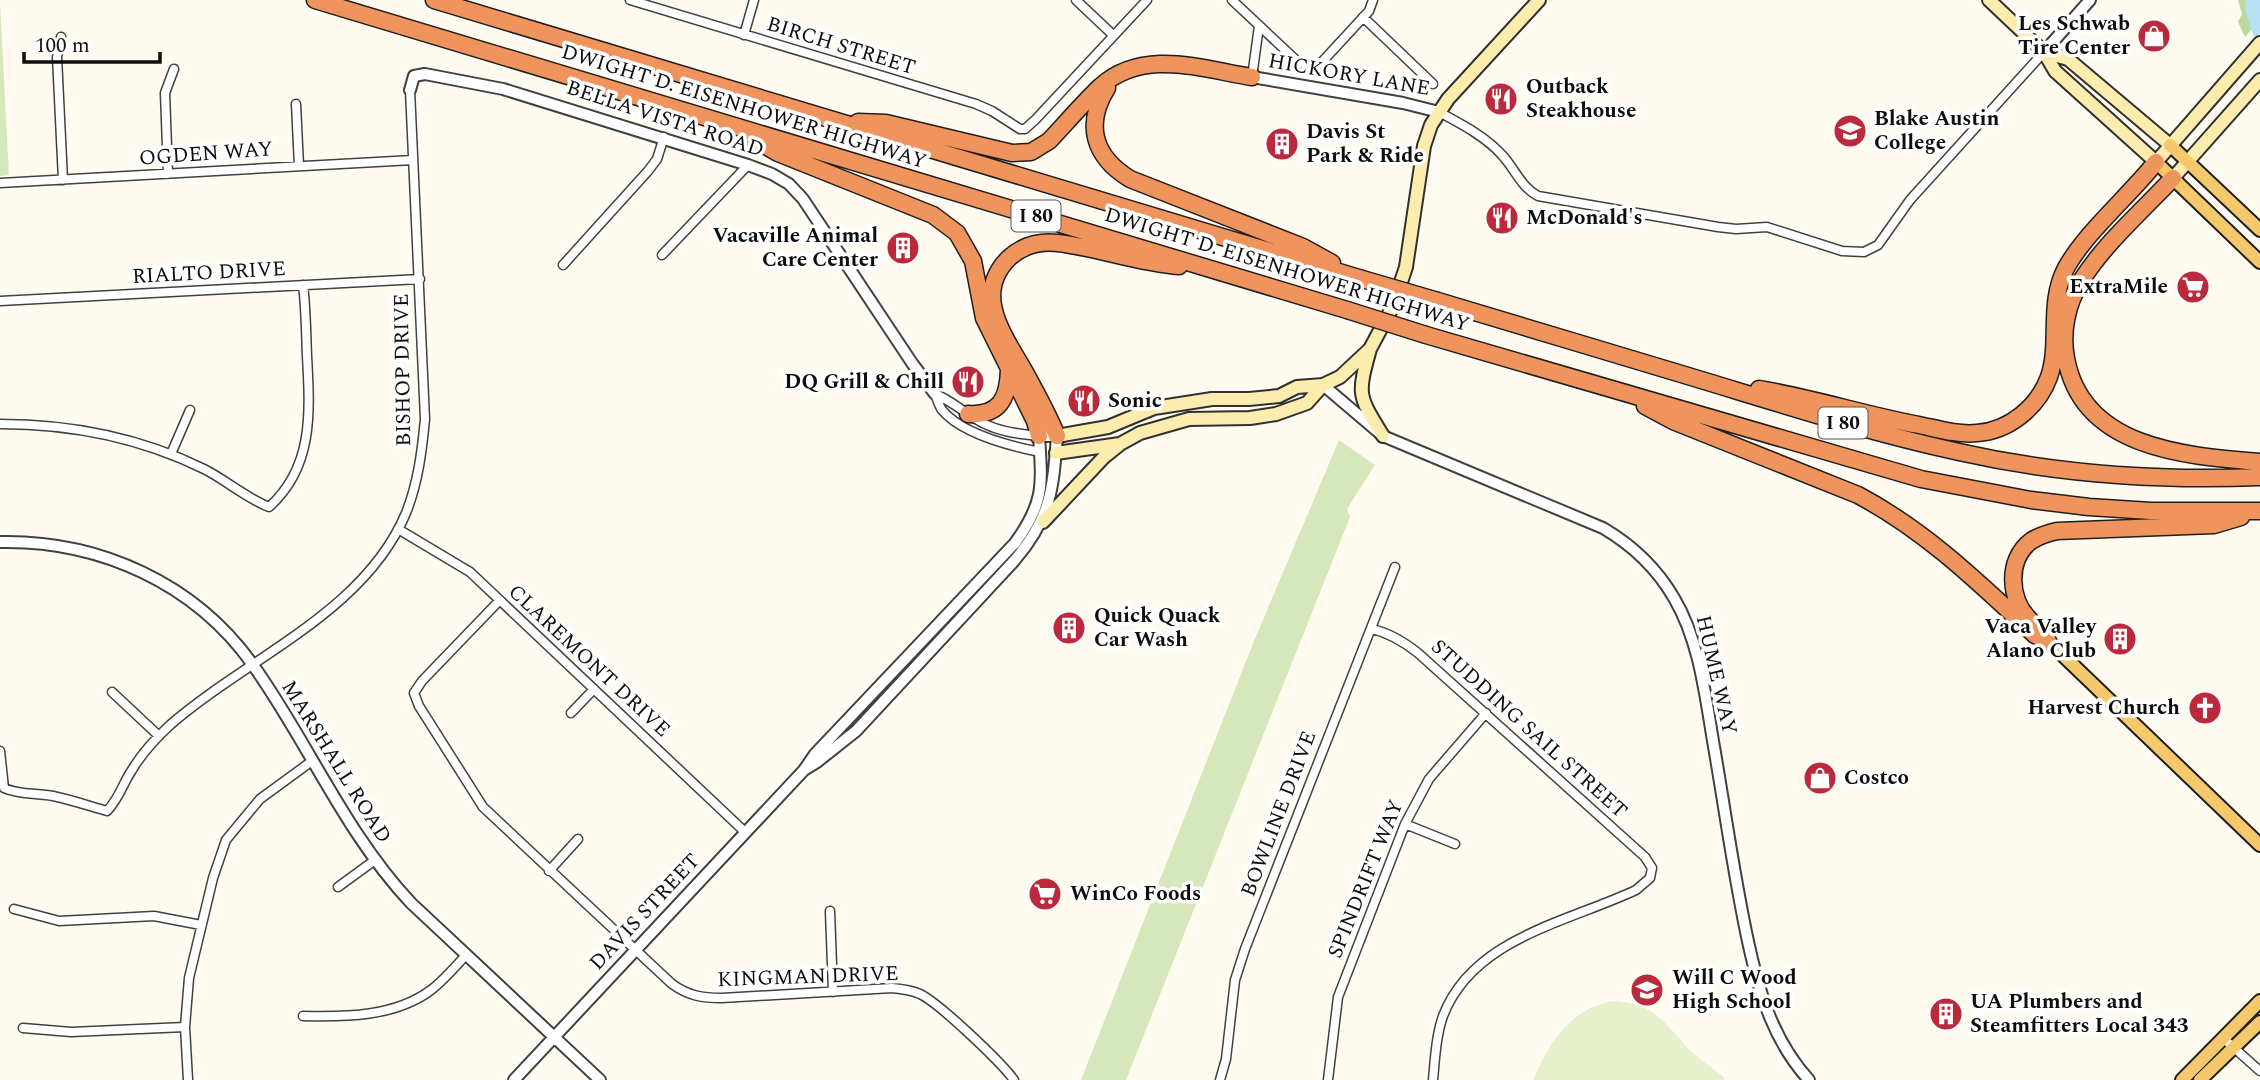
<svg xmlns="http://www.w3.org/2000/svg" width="2260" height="1080" font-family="Spectral,serif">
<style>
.green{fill:#d6e8bb}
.forest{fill:#bbd99a}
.pitch{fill:#e6f0cc}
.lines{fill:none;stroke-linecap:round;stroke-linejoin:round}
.river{stroke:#b7e2f4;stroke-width:16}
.minor-casing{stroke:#414141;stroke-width:11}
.tertiary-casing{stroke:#414141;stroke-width:14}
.secondary-casing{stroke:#303030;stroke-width:16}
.primary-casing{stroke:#1f1f1f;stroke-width:16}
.motorway-casing{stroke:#1f1f1f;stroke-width:19}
.minor{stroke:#fff;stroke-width:8}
.tertiary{stroke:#fff;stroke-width:10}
.secondary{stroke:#fcedae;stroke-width:12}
.primary{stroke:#f4c86b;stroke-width:12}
.motorway{stroke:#f0945d;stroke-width:16}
.motorway-bridge-casing{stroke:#1f1f1f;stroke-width:19;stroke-linecap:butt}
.motorway-bridge{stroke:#f0945d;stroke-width:16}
.labels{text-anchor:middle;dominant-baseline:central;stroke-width:7;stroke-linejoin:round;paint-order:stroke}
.shield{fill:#fff;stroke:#565656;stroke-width:2}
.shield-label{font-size:19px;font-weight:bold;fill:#0e0e0e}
.poi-label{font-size:21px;font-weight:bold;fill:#0e0e0e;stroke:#fff;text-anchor:start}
.street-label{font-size:21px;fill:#0e0e0e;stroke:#fff}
</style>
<rect width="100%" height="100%" fill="#fffbf0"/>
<!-- green -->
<path class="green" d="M0 2 9 175 0 176Z
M1339 440 1375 465 1347 509 1350 517 1126 1080H1081L1254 641Z"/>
<!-- forest -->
<path class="forest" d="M2238 0H2260V20L2245 37 2238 22 2242 14Z"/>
<!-- pitch -->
<path class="pitch" d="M1612 1001C1655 1003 1663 1022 1690 1050 1700 1060 1714 1069 1725 1078L1723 1080H1533C1550 1042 1568 1011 1612 1001Z"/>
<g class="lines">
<!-- river -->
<path class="river" d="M2253 0 2254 12 2260 31"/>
<defs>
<path id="minor" d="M630 0 976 104 992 111 1020 129H1025L1036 119 1147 0
M1076 0 1113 35
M1232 0 1299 63 1314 67 1321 63 1369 11 1373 0
M1363 17 1433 84
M744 35 754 0
M61 37 57 57 63 180
M1252 77 1259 26
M296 104 299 166
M1439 112C1461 124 1485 136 1502 155 1515 169 1521 187 1538 196L1718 227 1736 229 1767 227 1842 251 1864 252 1878 245 1910 200 2044 52
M168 174 165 93 174 69
M0 183 413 160
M662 255 748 165
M563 265 648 171 657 159 664 137
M0 301 420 279
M935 394C937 399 939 406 942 410 962 434 1010 446 1040 452
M935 394C953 401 966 415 983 423 1000 432 1020 434 1039 436
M0 424C72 424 139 437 204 469 226 480 246 498 269 507 314 467 310 411 307 356 306 332 306 309 303 285
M171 454 190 410
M398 529 470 572 745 832
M500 600 422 681 414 693 419 706 483 807 672 984C689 996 702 998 722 998L892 988C902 989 911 990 920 994 939 1003 1001 1062 1014 1080
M1372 629C1390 633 1404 642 1418 653L1645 857 1652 868 1650 878 1636 890C1568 922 1473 938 1443 1016 1436 1036 1435 1059 1433 1080
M112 692 159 736
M571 713 594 689
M0 751 4 788C19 795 37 793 53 796 72 800 89 806 107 811 119 799 123 783 132 770 142 753 156 738 170 725 248 657 364 613 406 513 418 483 422 451 425 419L410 90
M1405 824 1455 844
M549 871 578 839
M338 887 375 860
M14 909 59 921 154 916 201 925
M830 911 833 992
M303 1016C345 1017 395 1017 431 990 444 980 455 967 466 955
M23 1028 71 1032 185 1027
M2223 1038 2260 1071
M188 1080 185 1027 189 978 213 878 226 840 260 799 312 761
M1220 1080 1226 1059 1235 980 1245 949 1395 567
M1328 1080 1338 997 1405 824 1429 779 1486 713"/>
<path id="tertiary" d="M2044 52 2090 0
M1252 77 1403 103 1439 112
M410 90 414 76 425 74 503 89 748 165 772 174 789 184 803 199 912 363 935 394
M1323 385 1383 436 1603 528C1632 545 1656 567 1674 598 1699 640 1705 693 1713 741 1725 809 1734 878 1749 946 1760 995 1774 1042 1809 1080
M0 542C99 540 195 583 253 665 308 742 345 833 411 903L600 1080
M514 1080 804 770 815 754 1015 543C1045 502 1042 484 1039 436H1057C1053 490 1051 518 1014 561L856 731 817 762 804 770"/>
<path id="secondary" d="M1989 0 2044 52 2055 71 2156 162 2260 43
M2044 52 2068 59 2170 145
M2173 178 2260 80
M1370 349C1357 396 1358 395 1383 436
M1057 436 1108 427 1154 408 1212 399H1249L1279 396 1297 387 1323 385
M1056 453 1120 444 1140 433 1189 419 1250 418 1276 414 1307 403 1323 385 1340 377 1370 349 1393 306 1406 267 1424 146 1431 125 1448 99 1539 0
M1043 522 1104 457 1119 445"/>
<path id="primary" d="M2170 145 2260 230
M2156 162 2260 262
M2048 641 2260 845
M2182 1080 2260 1001
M2200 1080 2260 1022"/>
<path id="motorway" d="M315 0 1347 310
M434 0 1359 278
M1107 88C1084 125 1094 157 1130 179L1303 247 1332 263
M858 122 886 123 1012 153 1031 152 1049 141C1066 123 1083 103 1101 86 1144 48 1201 69 1252 77
M752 138 778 153 933 215 957 233 973 261 984 318 1035 421 1039 436
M2173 178C2142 211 2105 243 2081 281 2067 304 2061 332 2066 358 2082 449 2186 456 2260 462
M1438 301C1525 327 1611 353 1698 379 1784 405 1871 433 1959 452 2057 474 2159 481 2260 477
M1426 335 1921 479 2031 500 2089 507 2151 511H2260
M1759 389C1813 398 1865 415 1919 425 1938 429 1958 435 1977 433 2009 431 2038 407 2049 377 2061 342 2047 304 2066 268 2085 233 2130 195 2156 162
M1645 406 1673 421 1858 495C1926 531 1979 583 2035 635L2048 641
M968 414C1000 416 1008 398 1009 370
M1057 436C1048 414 1037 394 1026 374 1006 338 971 295 1009 258 1023 245 1039 241 1058 243 1099 248 1138 263 1179 266
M2030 620C2009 600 2006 560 2031 541 2039 536 2048 533 2057 531L2214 525 2241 517"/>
</defs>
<!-- minor casing -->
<use href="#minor" class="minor-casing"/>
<!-- tertiary casing -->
<use href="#tertiary" class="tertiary-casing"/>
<!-- secondary casing -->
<use href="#secondary" class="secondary-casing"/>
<!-- primary casing -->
<use href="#primary" class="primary-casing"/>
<!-- motorway casing -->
<use href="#motorway" class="motorway-casing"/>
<!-- minor -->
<use href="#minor" class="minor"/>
<!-- tertiary -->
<use href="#tertiary" class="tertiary"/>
<!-- secondary -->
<use href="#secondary" class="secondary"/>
<!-- primary -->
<use href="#primary" class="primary"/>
<!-- motorway -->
<use href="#motorway" class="motorway"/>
<defs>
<path id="motorway-bridge" d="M1359 278 1438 301
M1347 310 1426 335"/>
</defs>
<!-- motorway-bridge casing -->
<use href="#motorway-bridge" class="motorway-bridge-casing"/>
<!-- motorway-bridge -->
<use href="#motorway-bridge" class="motorway-bridge"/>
</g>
<!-- icons -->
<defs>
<symbol id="shop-disc" viewBox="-11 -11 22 22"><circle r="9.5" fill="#bb2a3c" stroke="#fff"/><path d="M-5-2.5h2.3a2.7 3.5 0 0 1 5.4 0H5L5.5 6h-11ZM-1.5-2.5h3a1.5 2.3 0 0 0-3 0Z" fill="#fff"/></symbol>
<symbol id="restaurant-disc" viewBox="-11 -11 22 22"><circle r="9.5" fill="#bb2a3c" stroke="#fff"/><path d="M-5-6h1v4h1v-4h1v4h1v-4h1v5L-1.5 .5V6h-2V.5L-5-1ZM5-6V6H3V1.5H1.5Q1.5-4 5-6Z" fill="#fff"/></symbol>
<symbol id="university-disc" viewBox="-11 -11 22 22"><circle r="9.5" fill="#bb2a3c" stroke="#fff"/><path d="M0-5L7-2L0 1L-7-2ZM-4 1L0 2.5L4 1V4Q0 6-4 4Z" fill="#fff"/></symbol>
<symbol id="building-disc" viewBox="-11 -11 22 22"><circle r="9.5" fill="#bb2a3c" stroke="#fff"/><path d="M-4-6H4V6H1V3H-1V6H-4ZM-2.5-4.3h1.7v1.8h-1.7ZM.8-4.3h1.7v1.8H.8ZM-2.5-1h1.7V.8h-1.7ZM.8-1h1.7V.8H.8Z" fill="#fff"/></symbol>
<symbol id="supermarket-disc" viewBox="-11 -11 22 22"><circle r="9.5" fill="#bb2a3c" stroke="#fff"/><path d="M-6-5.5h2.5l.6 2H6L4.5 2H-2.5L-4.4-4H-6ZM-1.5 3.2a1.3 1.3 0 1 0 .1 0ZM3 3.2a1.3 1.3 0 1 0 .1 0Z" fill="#fff"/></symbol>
<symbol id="church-disc" viewBox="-11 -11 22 22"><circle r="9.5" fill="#bb2a3c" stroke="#fff"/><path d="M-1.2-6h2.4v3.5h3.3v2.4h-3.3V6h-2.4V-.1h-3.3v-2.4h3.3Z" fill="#fff"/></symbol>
<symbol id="school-disc" viewBox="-11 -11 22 22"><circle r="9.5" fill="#bb2a3c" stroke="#fff"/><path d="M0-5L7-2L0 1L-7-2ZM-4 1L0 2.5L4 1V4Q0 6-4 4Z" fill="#fff"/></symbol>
</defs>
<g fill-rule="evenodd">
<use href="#shop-disc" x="2135" y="17" width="38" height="38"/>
<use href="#restaurant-disc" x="1482" y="80" width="38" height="38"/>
<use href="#university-disc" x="1831" y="112" width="38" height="38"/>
<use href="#building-disc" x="1263" y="125" width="38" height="38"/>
<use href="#restaurant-disc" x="1483" y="199" width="38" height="38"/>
<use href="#building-disc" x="884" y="229" width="38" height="38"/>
<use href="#supermarket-disc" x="2174" y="268" width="38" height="38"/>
<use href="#restaurant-disc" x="949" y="363" width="38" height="38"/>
<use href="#restaurant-disc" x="1065" y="382" width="38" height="38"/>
<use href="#building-disc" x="1050" y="609" width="38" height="38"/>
<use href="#building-disc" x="2101" y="620" width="38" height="38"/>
<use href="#church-disc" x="2186" y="689" width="38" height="38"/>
<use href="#shop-disc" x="1801" y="759" width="38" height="38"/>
<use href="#supermarket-disc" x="1026" y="875" width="38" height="38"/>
<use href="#school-disc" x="1628" y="971" width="38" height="38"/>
<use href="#building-disc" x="1927" y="995" width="38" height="38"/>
</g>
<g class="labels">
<!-- shield labels -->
<g class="shield">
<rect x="1011.5" y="200.5" width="49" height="31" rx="5"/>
<rect x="1818.5" y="407.5" width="49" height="31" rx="5"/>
</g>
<g class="shield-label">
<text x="1036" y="216">I 80</text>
<text x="1843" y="423">I 80</text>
</g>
<!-- poi labels -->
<g class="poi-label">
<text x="2130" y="24" text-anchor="end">Les Schwab<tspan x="2130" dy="24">Tire Center</tspan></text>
<text x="1526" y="87">Outback<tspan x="1526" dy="24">Steakhouse</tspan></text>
<text x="1874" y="119">Blake Austin<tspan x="1874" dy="24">College</tspan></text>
<text x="1306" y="132">Davis St<tspan x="1306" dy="24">Park &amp; Ride</tspan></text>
<text x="1526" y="218">McDonald's</text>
<text x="878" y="236" text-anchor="end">Vacaville Animal<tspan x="878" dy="24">Care Center</tspan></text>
<text x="2168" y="287" text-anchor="end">ExtraMile</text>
<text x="944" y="382" text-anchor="end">DQ Grill &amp; Chill</text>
<text x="1108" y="401">Sonic</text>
<text x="1094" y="616">Quick Quack<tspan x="1094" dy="24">Car Wash</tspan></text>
<text x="2096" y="627" text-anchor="end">Vaca Valley<tspan x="2096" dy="24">Alano Club</tspan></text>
<text x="2180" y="708" text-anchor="end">Harvest Church</text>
<text x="1844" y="778">Costco</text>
<text x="1070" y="894">WinCo Foods</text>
<text x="1672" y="978">Will C Wood<tspan x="1672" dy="24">High School</tspan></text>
<text x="1970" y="1002">UA Plumbers and<tspan x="1970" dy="24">Steamfitters Local 343</tspan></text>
</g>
<!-- street labels -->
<g class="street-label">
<text transform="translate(841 46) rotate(17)">BIRCH STREET</text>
<text transform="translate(1349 75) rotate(10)">HICKORY LANE</text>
<text transform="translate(744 107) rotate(17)">DWIGHT D. EISENHOWER HIGHWAY</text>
<text transform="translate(665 119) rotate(18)">BELLA VISTA ROAD</text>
<text transform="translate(206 154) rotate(-4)">OGDEN WAY</text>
<text transform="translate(1287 270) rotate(17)">DWIGHT D. EISENHOWER HIGHWAY</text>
<text transform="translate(209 273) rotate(-3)">RIALTO DRIVE</text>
<text transform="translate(403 370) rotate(-91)">BISHOP DRIVE</text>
<text transform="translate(589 661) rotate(43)">CLAREMONT DRIVE</text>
<text transform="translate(1716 675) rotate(77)">HUME WAY</text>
<text transform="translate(1529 729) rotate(42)">STUDDING SAIL STREET</text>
<text transform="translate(336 762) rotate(58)">MARSHALL ROAD</text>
<text transform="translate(1279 814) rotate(-69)">BOWLINE DRIVE</text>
<text transform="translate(1366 879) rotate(-68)">SPINDRIFT WAY</text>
<text transform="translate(645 912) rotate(-47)">DAVIS STREET</text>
<text transform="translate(808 977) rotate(-2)">KINGMAN DRIVE</text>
</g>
</g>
<!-- scale -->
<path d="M24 52v10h136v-10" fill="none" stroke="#0e0e0e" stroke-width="3.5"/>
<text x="35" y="52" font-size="21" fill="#0e0e0e" stroke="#ffffff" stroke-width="5" paint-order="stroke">100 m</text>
</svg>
